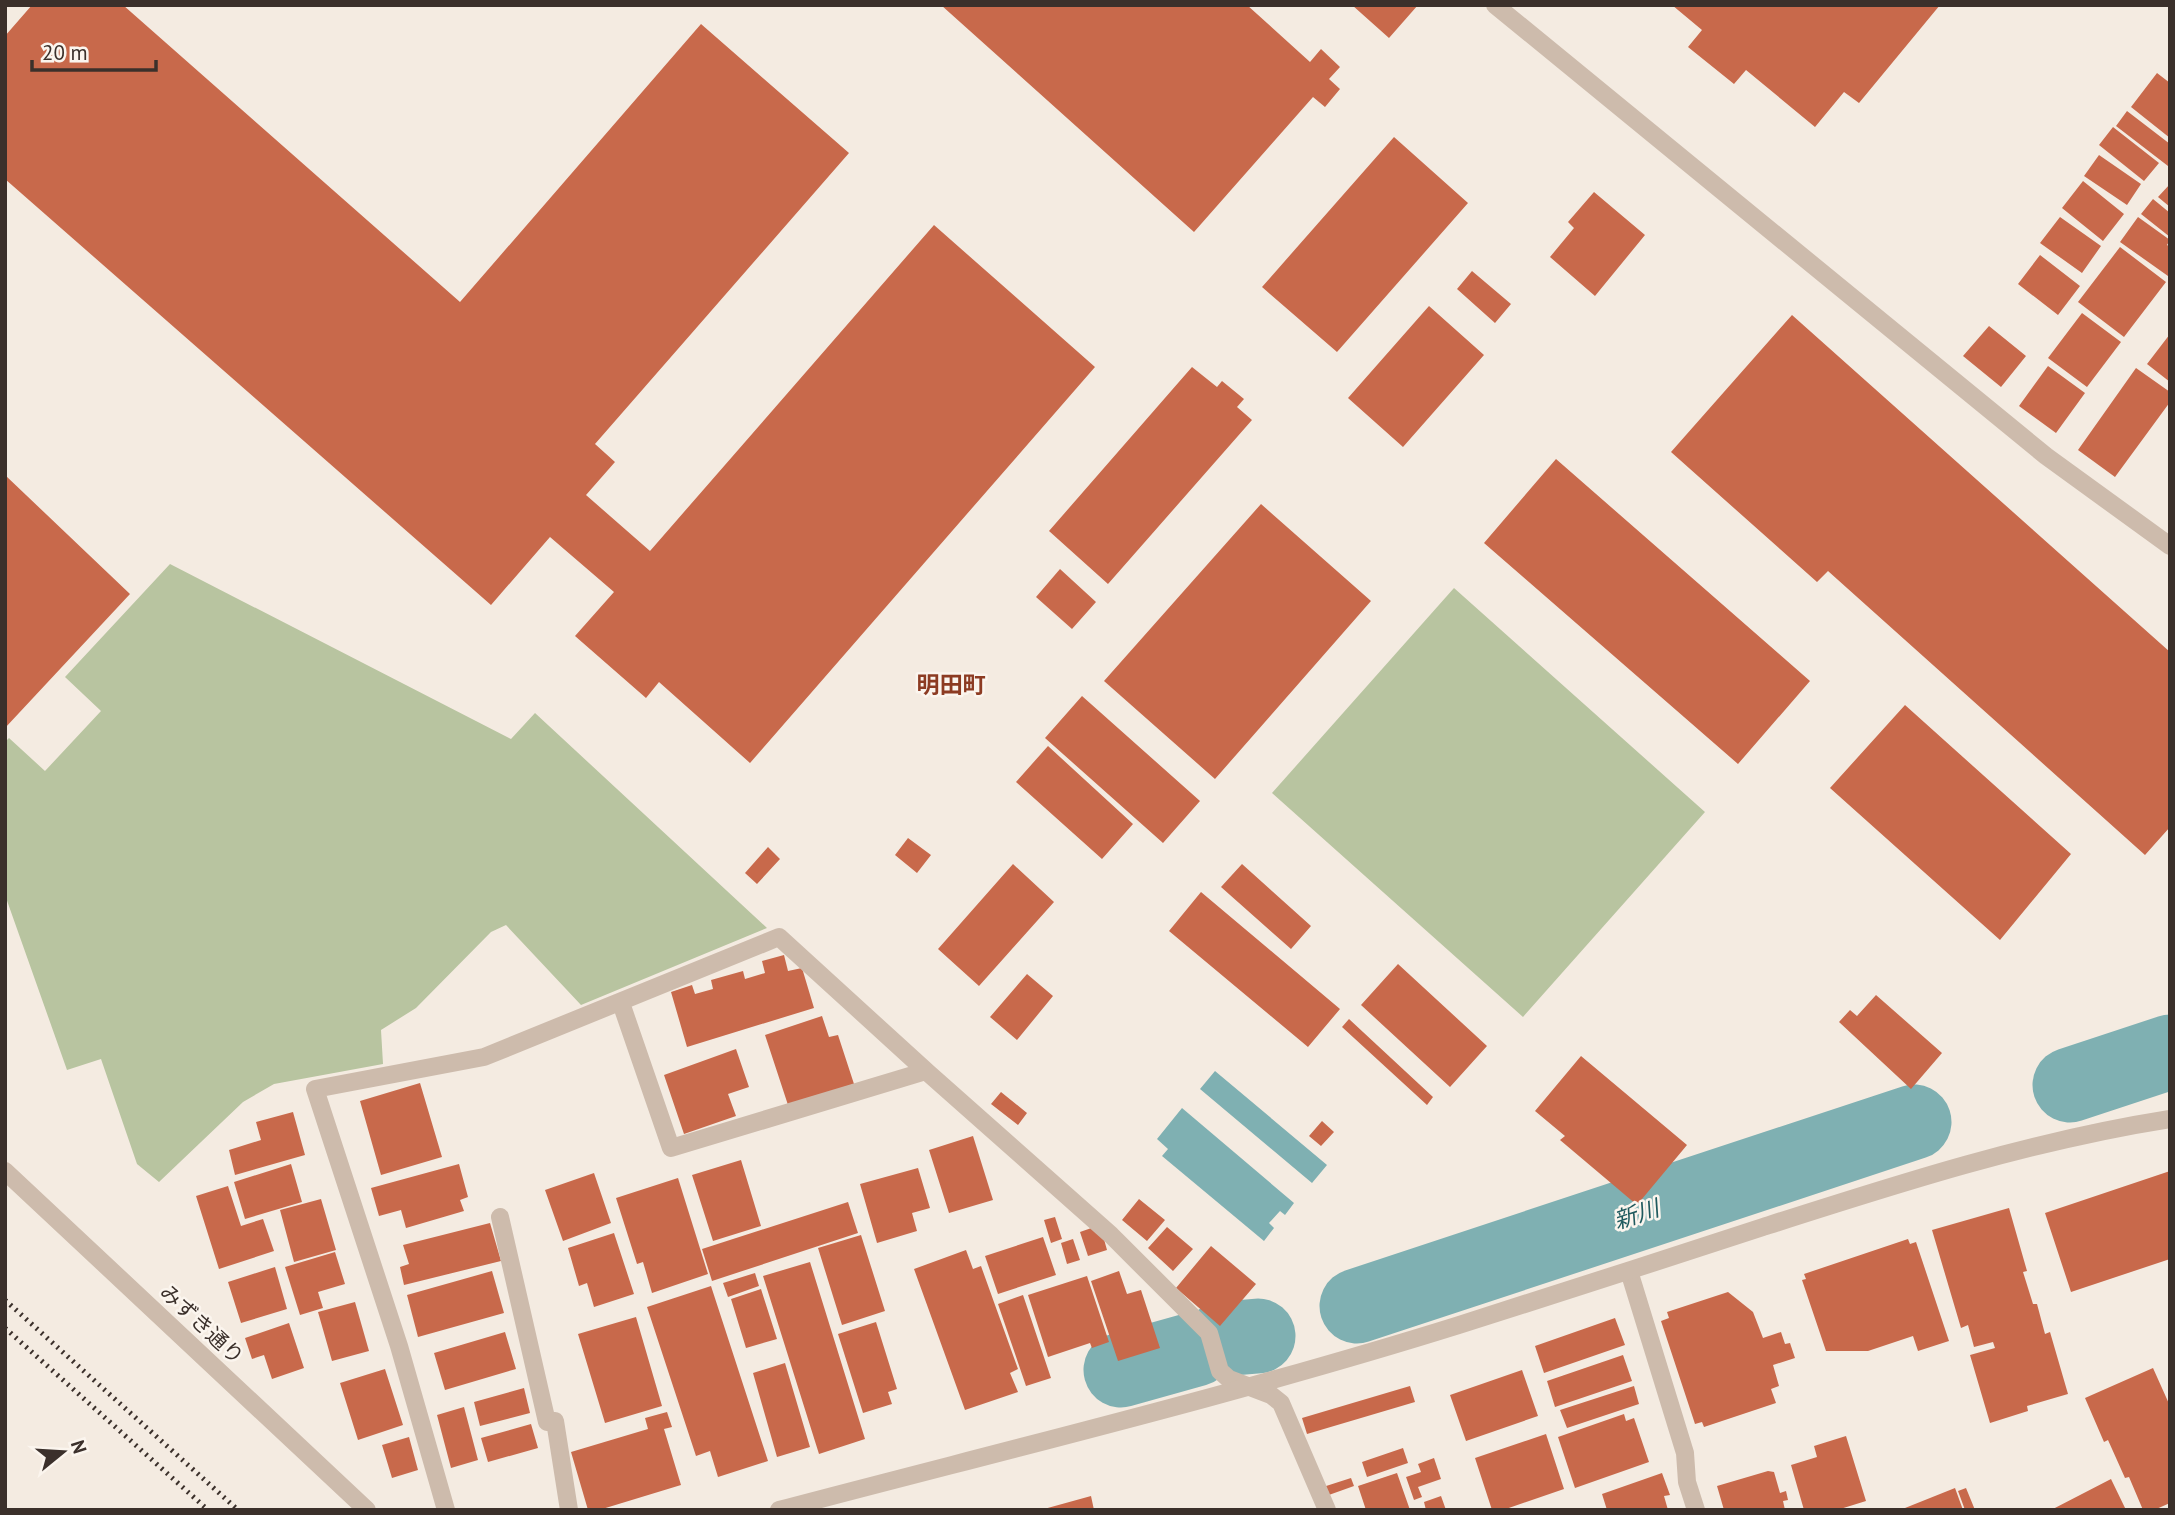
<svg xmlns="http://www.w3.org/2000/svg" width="2175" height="1515" font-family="'PT Sans','Noto Sans JP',sans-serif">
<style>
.green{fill:#b8c4a0}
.water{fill:#7fb0b2}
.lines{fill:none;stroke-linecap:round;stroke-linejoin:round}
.river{stroke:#7fb0b2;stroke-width:75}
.building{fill:#c8694b}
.minor{stroke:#cdbbac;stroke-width:18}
.tertiary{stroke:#cdbbac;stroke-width:18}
.rail{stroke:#3b302b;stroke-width:5;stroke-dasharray:2 5;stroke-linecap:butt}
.labels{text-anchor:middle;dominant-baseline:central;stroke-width:5;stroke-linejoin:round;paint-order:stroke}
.street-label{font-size:21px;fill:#3b302b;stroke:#fbf5ee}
.neighbourhood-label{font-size:23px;font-weight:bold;fill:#8c3b22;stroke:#fbf5ee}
.water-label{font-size:23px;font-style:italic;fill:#1f5a5e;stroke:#fbf5ee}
</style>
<rect width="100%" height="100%" fill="#f4ebe1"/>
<!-- green -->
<path class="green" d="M170 564 511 739 535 713 767 928 581 1005 506 925 491 932 416 1008 381 1030 383 1064 274 1084 243 1102 159 1182 137 1164 101 1059 67 1070 5 895V742L9 738 45 771 101 711 65 677Z
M1454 588 1705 812 1523 1017 1272 793Z"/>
<!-- water -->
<path class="water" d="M1215 1071 1327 1165 1312 1183 1200 1089Z
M1182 1108 1294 1203 1285 1215 1280 1211 1269 1223 1274 1228 1264 1241 1162 1156 1168 1149 1157 1139Z"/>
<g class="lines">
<!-- river -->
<path class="river" d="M2070 1085 2170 1052
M1357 1306 1914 1122
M1222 1339 1258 1336
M1121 1370 1196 1349"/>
</g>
<!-- building -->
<path class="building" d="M32 5H123L460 302 701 24 849 153 595 444 615 462 586 495 650 551 934 225 1095 367 750 763 659 682 646 698 575 636 614 592 550 537 491 605 5 179V36Z
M941 5H1247L1310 62 1321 49 1340 67 1329 79 1340 89 1325 107 1313 97 1194 232Z
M1352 5H1418L1389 38Z
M1672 5H1940L1859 103 1844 92 1815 127 1746 70 1734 84 1688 47 1702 30Z
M2157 73 2170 83V138L2131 107Z
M2127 111 2170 144V164L2168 166 2116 126Z
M2113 127 2159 163 2144 181 2099 145Z
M1394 137 1468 203 1337 352 1262 287Z
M2099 155 2141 184 2127 205 2084 176Z
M2083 181 2124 214 2103 241 2062 208Z
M2170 184V207L2158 197Z
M1594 192 1645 235 1595 296 1550 257 1574 228 1568 222Z
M2153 199 2170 213V237L2141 214Z
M2060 217 2101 246 2082 273 2040 243Z
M2138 217 2170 240 2167 245 2170 247 2168 276 2120 242Z
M2120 247 2166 282 2124 337 2078 302Z
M2040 255 2080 286 2058 315 2018 284Z
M1472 271 1511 304 1495 323 1457 289Z
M1429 306 1484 355 1403 447 1348 398Z
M2082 313 2121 342 2087 387 2048 358Z
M1792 315 2170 652V827L2145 855 1828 571 1817 582 1671 452Z
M1989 326 2026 356 2001 387 1963 356Z
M2170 334V382L2147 364Z
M2048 366 2085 393 2056 433 2019 406Z
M1192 367 1217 387 1222 381 1244 399 1237 407 1252 420 1108 584 1049 531Z
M2136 368 2170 392V402L2115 477 2078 450Z
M1556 459 1810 681 1738 764 1484 543Z
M5 475 130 594 5 728Z
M1261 504 1371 601 1215 779 1104 681Z
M1060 569 1096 602 1072 629 1036 597Z
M1082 696 1200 801 1163 843 1045 738Z
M1905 705 2071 854 2000 940 1830 788Z
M1048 746 1133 824 1102 859 1016 782Z
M908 838 931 855 917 873 895 855Z
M768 847 780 859 757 884 745 873Z
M1013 864 1054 902 979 986 938 949Z
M1242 864 1311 926 1291 949 1221 887Z
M1201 892 1340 1009 1308 1047 1169 931Z
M784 955 788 971 802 968 814 1008 687 1047 671 992 692 985 695 994 713 989 711 980 743 971 745 979 765 973 762 961Z
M1398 964 1487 1046 1450 1087 1361 1005Z
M1027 974 1053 996 1017 1040 990 1017Z
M1876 995 1942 1053 1911 1089 1839 1022 1850 1010 1857 1016Z
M822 1016 829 1037 838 1035 854 1084 788 1105 765 1035Z
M1349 1019 1433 1097 1427 1105 1342 1027Z
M736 1049 749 1087 728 1094 736 1116 684 1134 664 1075Z
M1581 1056 1687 1145 1637 1205 1560 1140 1565 1136 1535 1111Z
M420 1083 442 1157 381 1175 360 1101Z
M1001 1092 1027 1113 1018 1125 991 1104Z
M293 1112 305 1155 235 1175 229 1150 261 1140 256 1122Z
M1322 1121 1334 1132 1321 1146 1309 1136Z
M973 1136 993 1200 949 1213 929 1150Z
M741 1160 761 1226 713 1241 692 1175Z
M291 1164 302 1202 245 1219 234 1182Z
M459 1164 468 1197 460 1200 464 1211 406 1228 401 1210 379 1216 371 1188Z
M918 1168 930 1208 912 1213 917 1231 877 1243 860 1184Z
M2170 1171V1259L2071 1292 2045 1213Z
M594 1173 611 1223 563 1241 545 1190Z
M678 1178 708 1274 652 1293 643 1262 637 1264 616 1198Z
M228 1186 241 1226 263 1219 274 1251 219 1269 196 1196Z
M321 1199 336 1250 294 1262 280 1210Z
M1139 1199 1165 1220 1147 1241 1122 1220Z
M848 1202 858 1233 712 1281 702 1249Z
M2009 1208 2027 1271 2023 1272 2033 1304H2037L2045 1334 2050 1332 2068 1394 2027 1406 2028 1411 1990 1423 1970 1355 1995 1348 1993 1342 1974 1347 1968 1325 1961 1328 1932 1230Z
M1055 1217 1062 1239 1051 1243 1044 1220Z
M490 1223 501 1261 404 1285 400 1267 409 1264 403 1245Z
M1100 1225 1107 1250 1088 1256 1080 1232Z
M1167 1227 1193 1249 1173 1271 1148 1248Z
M614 1233 634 1294 594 1307 587 1283 579 1286 568 1248Z
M861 1235 885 1311 842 1325 818 1248Z
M1043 1237 1056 1275 998 1294 985 1256Z
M1073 1239 1080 1260 1067 1264 1061 1243Z
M1908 1239 1910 1244 1916 1242 1949 1341 1918 1351 1913 1336 1868 1351H1826L1802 1280 1806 1279 1804 1274Z
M1211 1246 1256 1284 1220 1326 1176 1288Z
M966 1250 973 1269 981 1266 1018 1369 1010 1373 1018 1392 965 1410 914 1269Z
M335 1252 345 1284 318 1292 323 1308 300 1315 285 1267Z
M810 1262 865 1439 819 1454 763 1276Z
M275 1267 287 1309 241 1323 228 1282Z
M492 1271 504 1313 418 1337 407 1295Z
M1119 1271 1127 1294 1141 1290 1160 1348 1118 1361 1091 1281Z
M755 1273 759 1286 728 1297 723 1283Z
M1087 1276 1109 1342 1092 1348 1090 1343 1048 1357 1028 1295Z
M711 1286 768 1461 718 1477 710 1451 696 1456 647 1307Z
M761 1289 777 1339 746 1348 731 1299Z
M1728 1292 1753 1312 1763 1338 1781 1332 1785 1344 1790 1343 1795 1358 1773 1365 1779 1386 1771 1389 1776 1403 1704 1427 1702 1422 1695 1424 1661 1321 1669 1318 1667 1312Z
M1023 1295 1051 1378 1026 1386 998 1304Z
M355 1302 369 1351 332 1361 318 1312Z
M636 1317 662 1406 605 1423 578 1334Z
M1615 1318 1625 1345 1544 1373 1535 1346Z
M876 1322 897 1389 888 1392 892 1404 863 1413 838 1334Z
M289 1323 304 1368 272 1379 264 1355 252 1359 245 1338Z
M505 1332 516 1369 445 1390 434 1353Z
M1623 1355 1632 1381 1555 1407 1547 1381Z
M785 1363 810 1447 777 1457 753 1373Z
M2153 1368 2170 1406V1503L2154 1510H2143L2129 1477 2125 1478 2108 1440 2104 1442 2085 1398Z
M385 1369 403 1425 358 1440 340 1383Z
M1522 1370 1538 1416 1466 1441 1450 1395Z
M1410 1386 1415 1402 1307 1434 1302 1418Z
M1634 1386 1639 1404 1567 1428 1560 1410Z
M524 1388 530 1413 480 1426 474 1402Z
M464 1407 478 1460 451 1468 437 1415Z
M667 1412 672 1427 664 1429 681 1485 599 1510H588L571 1452 648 1429 645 1418Z
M1624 1414 1626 1421 1634 1418 1649 1462 1575 1488 1558 1437Z
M531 1424 538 1448 488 1462 481 1438Z
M1546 1434 1564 1489 1503 1510H1492L1475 1458Z
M1846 1436 1866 1501 1837 1510H1804L1791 1465 1817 1457 1814 1446Z
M409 1437 418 1470 392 1478 382 1445Z
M1403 1448 1408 1463 1367 1477 1362 1462Z
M1434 1458 1441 1479 1418 1487 1422 1497 1414 1500 1406 1477 1421 1472 1418 1464Z
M1768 1471 1774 1472 1780 1493 1786 1491 1788 1500 1783 1501 1785 1510H1724L1717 1486Z
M1397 1473 1410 1510H1366L1358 1486Z
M1662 1473 1670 1495 1664 1496 1668 1510H1607L1602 1494Z
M1351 1478 1354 1486 1326 1496 1323 1487Z
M2111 1479 2126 1510H2051Z
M1955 1488 1963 1510H1900Z
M1966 1488 1975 1510H1965L1958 1491Z
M1091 1496 1094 1510H1044V1509Z
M1441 1496 1446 1510H1426L1424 1502Z"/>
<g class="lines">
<!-- minor -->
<path class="minor" d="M621 1003 671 1148 926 1071 1111 1235 1209 1333 1220 1371 1229 1379 1271 1395 1281 1403 1327 1510
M500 1217 547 1422 555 1421 569 1510
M1629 1271 1685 1453 1687 1482 1696 1510
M446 1510 399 1346 315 1089 484 1057 779 937 926 1071"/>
<!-- tertiary -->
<path class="tertiary" d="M1495 5 2046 456 2170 546
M5 1171 367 1510
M779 1510C1006 1450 1235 1395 1459 1325 1560 1293 1662 1260 1763 1227 1897 1184 2030 1141 2170 1119"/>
<!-- rail -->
<path class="rail" d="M5 1300 238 1510
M5 1328 208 1510"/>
</g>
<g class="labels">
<!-- street labels -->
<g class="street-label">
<text transform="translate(202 1324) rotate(43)">みずき通り</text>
</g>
<!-- neighbourhood labels -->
<g class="neighbourhood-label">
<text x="951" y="684">明田町</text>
</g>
<!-- water labels -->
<g class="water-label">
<text transform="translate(1636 1214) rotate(-18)">新川</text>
</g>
</g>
<!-- border -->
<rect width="2175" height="1515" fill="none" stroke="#3b302b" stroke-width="14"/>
<!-- north arrow -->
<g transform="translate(63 1452) rotate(72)" stroke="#fbf5ee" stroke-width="5" paint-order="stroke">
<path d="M0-5L12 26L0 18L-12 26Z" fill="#3b302b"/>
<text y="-10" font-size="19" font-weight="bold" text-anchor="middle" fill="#3b302b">N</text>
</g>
<!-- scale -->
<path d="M32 60v10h124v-10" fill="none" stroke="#3b302b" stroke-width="3.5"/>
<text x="42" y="60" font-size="21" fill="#3b302b" stroke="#fbf5ee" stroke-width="5" paint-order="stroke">20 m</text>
</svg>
